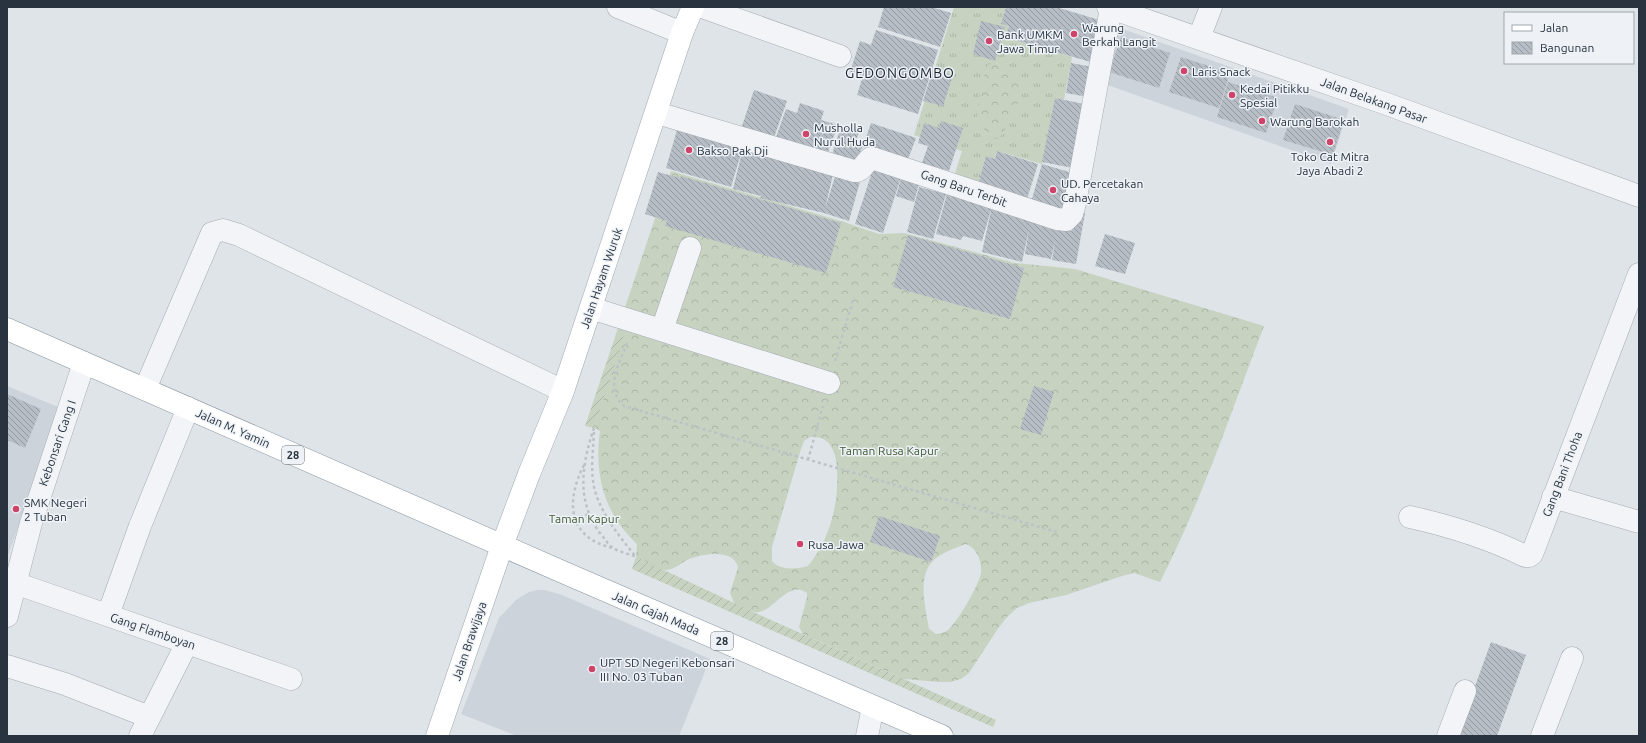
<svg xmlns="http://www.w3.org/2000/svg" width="1646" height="743" font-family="Ubuntu,sans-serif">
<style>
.built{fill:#cdd3da}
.grass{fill:url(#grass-tufts)}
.forest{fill:url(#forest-crowns);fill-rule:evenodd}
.garden{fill:url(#garden-furrows)}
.building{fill:url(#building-back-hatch)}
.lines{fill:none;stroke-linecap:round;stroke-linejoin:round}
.minor-casing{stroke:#a4abb2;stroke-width:23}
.major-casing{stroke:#9ea9b4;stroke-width:23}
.highway-casing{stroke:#86939f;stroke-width:23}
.path{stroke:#bdc2c7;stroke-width:2.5;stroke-dasharray:3 3;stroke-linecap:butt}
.minor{stroke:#f2f4f7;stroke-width:22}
.major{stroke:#fff;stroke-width:22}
.highway{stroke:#fff;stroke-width:22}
.poi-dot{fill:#ce4369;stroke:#eef2f6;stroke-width:1.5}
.labels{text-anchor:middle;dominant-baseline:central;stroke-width:3;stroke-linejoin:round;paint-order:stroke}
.shield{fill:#eef2f6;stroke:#636c76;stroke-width:1}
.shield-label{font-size:11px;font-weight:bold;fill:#28333f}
.poi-label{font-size:12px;fill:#28333f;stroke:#eef2f6;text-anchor:start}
.street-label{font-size:12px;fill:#28333f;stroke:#eef2f6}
.park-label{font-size:12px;fill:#415b35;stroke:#eef2f6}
.quarter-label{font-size:14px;letter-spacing:1px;fill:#1a2430;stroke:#eef2f6}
</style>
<defs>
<pattern id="grass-tufts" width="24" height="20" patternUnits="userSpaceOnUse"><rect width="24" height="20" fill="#c7d2c0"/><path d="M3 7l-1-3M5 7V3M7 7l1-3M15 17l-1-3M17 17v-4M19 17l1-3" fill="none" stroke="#abb5a6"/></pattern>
<pattern id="forest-crowns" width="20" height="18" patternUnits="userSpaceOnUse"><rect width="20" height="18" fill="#c7d2c0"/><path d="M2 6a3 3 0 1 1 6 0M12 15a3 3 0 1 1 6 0" fill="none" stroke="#abb5a6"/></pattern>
<pattern id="garden-furrows" width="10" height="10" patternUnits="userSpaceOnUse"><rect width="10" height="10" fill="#c7d2c0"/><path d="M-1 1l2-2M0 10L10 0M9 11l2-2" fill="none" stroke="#abb5a6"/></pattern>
<pattern id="building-back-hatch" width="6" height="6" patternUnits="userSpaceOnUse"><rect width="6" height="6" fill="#b6bdc5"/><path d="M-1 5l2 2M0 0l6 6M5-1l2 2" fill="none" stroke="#949aa1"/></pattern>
</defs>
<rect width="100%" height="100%" fill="#dfe4e8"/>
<!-- built -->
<path class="built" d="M1114 26 1349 109 1331 164 1102 83Z
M7 386 63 409 42 460 7 558Z
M537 590H545L562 595 710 659 679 736H517L461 714 499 618 516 600 529 592Z"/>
<!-- grass -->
<path class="grass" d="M954 7H1006L1001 24 1009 26 1006 37 1072 57 1064 100 1055 98 1042 164 997 151 995 159 986 156 977 187 953 180 962 151 914 135Z"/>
<!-- forest -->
<path class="forest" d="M994 62C1004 64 1020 81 1023 89 1022 97 1004 135 998 139L993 138C989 133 980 127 978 122 975 109 983 77 988 65Z
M671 171 844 222 879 234 904 233 1015 263 1075 269 1264 326C1231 412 1202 500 1160 582L1134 573 1122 576 1066 595 1029 603 1017 608 1007 617 997 630 969 673 961 679 950 682H939L904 679 803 634 799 627 807 597V593C788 578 772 615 755 612 748 611 740 606 734 603L730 593 738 567C733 548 703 554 689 559 682 562 676 569 667 570 661 571 643 560 636 557L637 544C604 513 594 476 600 431L594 428 623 337 616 334ZM810 437C815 437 821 437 825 440 834 446 837 460 837 470 839 504 830 539 808 566 797 569 780 571 772 561V547L801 449 804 441ZM966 544C977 548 982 561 981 573 979 585 958 621 948 630 944 633 941 633 936 634L929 629C926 609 917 579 932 562 940 553 955 548 966 544Z"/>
<!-- garden -->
<path class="garden" d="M616 334 624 337 594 428 585 426Z
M636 557 762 616 996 720 993 727 632 569Z"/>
<!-- building -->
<path class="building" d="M884 7H931L951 13 940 47 878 27Z
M1006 7H1056L1106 22 1094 63 1005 37 1009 26 1001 24Z
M981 21 1005 27 995 61 973 54Z
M876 30 938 50 918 114 857 95 863 76 850 72 860 41 871 45Z
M1121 37 1170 53 1159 88 1109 72Z
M1181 57 1230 73 1219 108 1169 92Z
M1071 63 1093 67 1088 97 1066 93Z
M933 69 953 75 943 106 923 101Z
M1228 82 1278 98 1266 133 1217 117Z
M754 90 787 101 772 143 740 132Z
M1055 98 1089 105 1073 168 1042 162Z
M800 103 824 111 821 120 838 125 825 160 774 143 786 109 797 113Z
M1295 104 1344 120 1333 155 1283 140Z
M941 121 963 128 949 171 922 163 928 146 918 143 924 123 939 128Z
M679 123 732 140 730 147 742 150 731 187 666 168Z
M871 123 916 138 907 162 862 147 857 166 831 158 841 126 859 132 856 141 864 143Z
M744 144 834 170 825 209 837 170 861 178 849 221 824 213 760 198 761 196 733 189Z
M997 151 1038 164 1026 202 977 187 986 156 995 159Z
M1042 164 1076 174 1064 216 1030 206Z
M873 169 901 177 883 233 855 224Z
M658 172 680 178 681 176 841 223 826 273 665 226 667 221 645 214Z
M902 175 920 180 914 202 896 196Z
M919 187 946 194 933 239 907 232Z
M948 190 1058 228 1072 231 1076 211 1085 213 1076 264 1052 260 1055 241 1051 259 1025 254 1029 229 1022 262 982 252 992 206 982 241 963 236 961 240 936 234Z
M1105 234 1135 243 1125 274 1095 266Z
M908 235 1024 268 1010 319 893 287Z
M1034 386 1054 392 1041 435 1020 429Z
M7 394 41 409 25 448 7 440Z
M879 516 940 536 931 562 870 542Z
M1491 642 1526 655 1497 736H1457Z"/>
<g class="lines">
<defs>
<path id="minor" d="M618 7 682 33
M702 7 840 56
M1108 7 1384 103 1639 196
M1199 38 1211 7
M657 113 854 171C862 172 865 162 871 158L875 159 1057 219 1066 220 1072 214 1075 203 1111 8
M591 308 829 383
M662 330 690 248
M145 389 212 233 223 230 239 235 563 391
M1553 497 1639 522
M1410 517C1450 526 1489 538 1525 556H1529L1532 554 1639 274
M15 583 291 679
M108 615 140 526 188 408
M7 616 31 523 84 363
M7 666 65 684 149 717
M140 736 187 643
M867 736 873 707
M1448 736 1465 691
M1542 736 1572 658"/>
<path id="major" d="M437 736 502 546 529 474 563 391 682 33 693 7"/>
<path id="highway" d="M7 329 565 573 942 736"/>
</defs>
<!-- minor casing -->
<use href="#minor" class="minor-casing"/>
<!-- major casing -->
<use href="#major" class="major-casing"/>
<!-- highway casing -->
<use href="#highway" class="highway-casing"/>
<!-- path -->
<path class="path" d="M627 343C619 365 604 387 624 406L1057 532
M835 361 854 297
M594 428C582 464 576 499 599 532 604 537 607 544 613 548 620 552 629 554 636 557
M594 432C593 451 590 472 595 491 603 517 620 537 636 557
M808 460 823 406
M584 465C565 502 568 538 613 548
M574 519 589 514"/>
<!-- minor -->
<use href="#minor" class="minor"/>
<!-- major -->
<use href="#major" class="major"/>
<!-- highway -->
<use href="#highway" class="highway"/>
</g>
<!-- markers -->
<g class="poi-dot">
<circle cx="1074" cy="34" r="4"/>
<circle cx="989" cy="41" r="4"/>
<circle cx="1184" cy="71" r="4"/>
<circle cx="1232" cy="95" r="4"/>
<circle cx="1262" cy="121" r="4"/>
<circle cx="806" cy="134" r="4"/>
<circle cx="1330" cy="142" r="4"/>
<circle cx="689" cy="150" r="4"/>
<circle cx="1053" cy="190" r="4"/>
<circle cx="16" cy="509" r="4"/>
<circle cx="800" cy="544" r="4"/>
<circle cx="592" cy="669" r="4"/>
</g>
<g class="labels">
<!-- shield labels -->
<g class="shield">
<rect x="282" y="446" width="22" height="18" rx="3"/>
<rect x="711" y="632" width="22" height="18" rx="3"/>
</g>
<g class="shield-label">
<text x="293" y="455">28</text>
<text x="722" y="641">28</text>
</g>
<!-- poi labels -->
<g class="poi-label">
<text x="1082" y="27">Warung<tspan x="1082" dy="14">Berkah Langit</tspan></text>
<text x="997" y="34">Bank UMKM<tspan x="997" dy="14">Jawa Timur</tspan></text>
<text x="1192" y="71">Laris Snack</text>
<text x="1240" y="88">Kedai Pitikku<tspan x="1240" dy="14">Spesial</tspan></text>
<text x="1270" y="121">Warung Barokah</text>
<text x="814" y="127">Musholla<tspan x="814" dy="14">Nurul Huda</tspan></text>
<text x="697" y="150">Bakso Pak Dji</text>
<text x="1330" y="156" text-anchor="middle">Toko Cat Mitra<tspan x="1330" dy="14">Jaya Abadi 2</tspan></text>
<text x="1061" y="183">UD. Percetakan<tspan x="1061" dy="14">Cahaya</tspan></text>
<text x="24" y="502">SMK Negeri<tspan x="24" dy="14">2 Tuban</tspan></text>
<text x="808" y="544">Rusa Jawa</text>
<text x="600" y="662">UPT SD Negeri Kebonsari<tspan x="600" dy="14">III No. 03 Tuban</tspan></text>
</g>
<!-- street labels -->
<g class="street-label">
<text transform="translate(1374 100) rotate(20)">Jalan Belakang Pasar</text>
<text transform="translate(964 188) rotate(19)">Gang Baru Terbit</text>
<text transform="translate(601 278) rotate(-71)">Jalan Hayam Wuruk</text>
<text transform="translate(233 428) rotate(24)">Jalan M. Yamin</text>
<text transform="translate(57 443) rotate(-71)">Kebonsari Gang I</text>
<text transform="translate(1562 474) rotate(-69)">Gang Bani Thoha</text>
<text transform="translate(656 613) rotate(23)">Jalan Gajah Mada</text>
<text transform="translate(153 631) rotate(19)">Gang Flamboyan</text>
<text transform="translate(469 641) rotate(-71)">Jalan Brawijaya</text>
</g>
<!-- park labels -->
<g class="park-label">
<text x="889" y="450">Taman Rusa Kapur</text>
<text x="584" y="518">Taman Kapur</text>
</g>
<!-- quarter labels -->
<g class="quarter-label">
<text x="900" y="73">GEDONGOMBO</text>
</g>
</g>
<!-- border -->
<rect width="1646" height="743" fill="none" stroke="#28333f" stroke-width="16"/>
<!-- legend -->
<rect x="1504" y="12" width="130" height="52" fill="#eef2f6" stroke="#9fa6ad"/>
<rect x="1512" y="25" width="20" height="6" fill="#ffffff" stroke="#9fa6ad"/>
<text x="1540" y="32" font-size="12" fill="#28333f">Jalan</text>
<rect x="1512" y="42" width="20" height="12" fill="url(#building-back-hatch)" stroke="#9fa6ad"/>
<text x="1540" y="52" font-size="12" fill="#28333f">Bangunan</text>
</svg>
